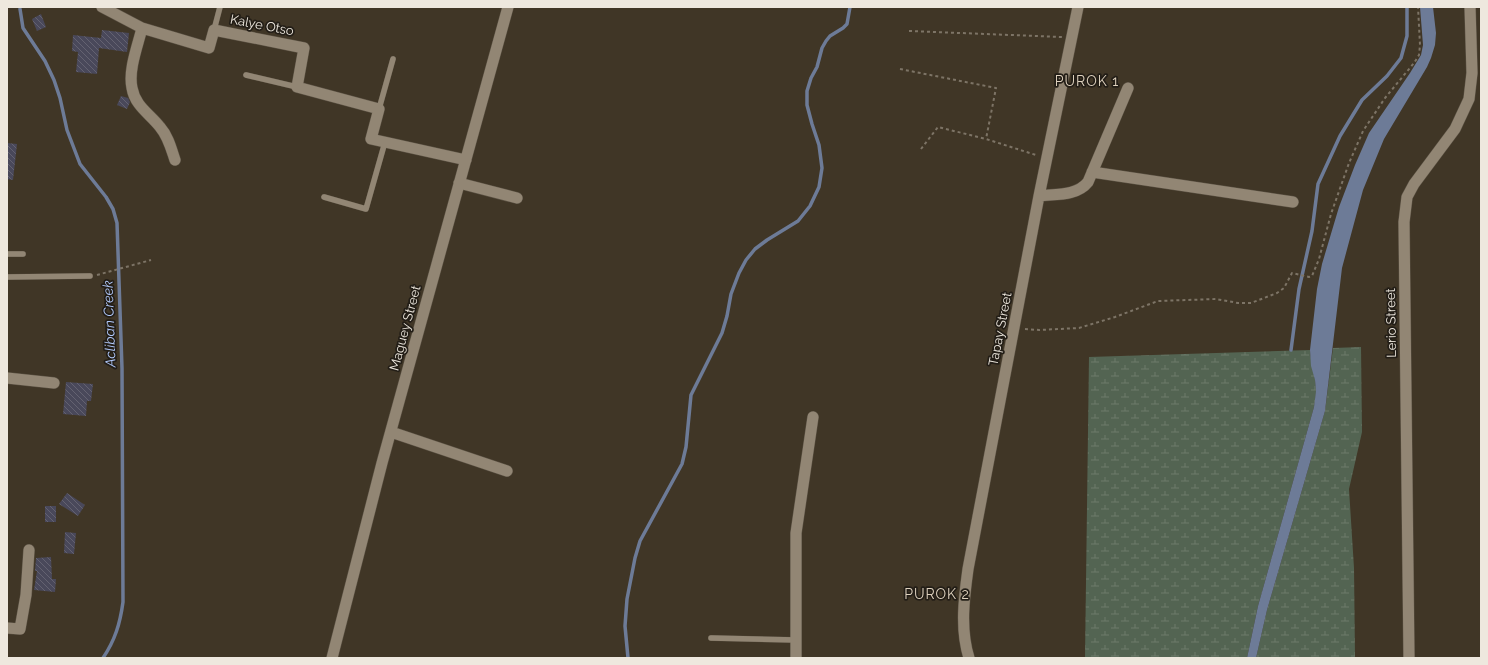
<svg xmlns="http://www.w3.org/2000/svg" width="1488" height="665" font-family="Raleway,sans-serif">
<style>
.wetland{fill:url(#wetland-marsh)}
.water{fill:#6d7b97}
.lines{fill:none;stroke-linecap:round;stroke-linejoin:round}
.stream{stroke:#6d7b97;stroke-width:3.5}
.building{fill:url(#building-back-hatch)}
.lane-casing{stroke:#5b5244;stroke-width:6}
.street-casing{stroke:#5b5244;stroke-width:12}
.path{stroke:#7d7466;stroke-width:2;stroke-dasharray:3 3;stroke-linecap:butt}
.lane{stroke:#928674;stroke-width:5.5}
.street{stroke:#928674;stroke-width:11}
.labels{text-anchor:middle;dominant-baseline:central;stroke-width:3.5;stroke-linejoin:round;paint-order:stroke}
.street-label{font-size:13px;fill:#eee8de;stroke:#231e17}
.neighbourhood-label{font-size:14px;letter-spacing:1px;fill:#e0d3bf;stroke:#231e17}
.water-label{font-size:14px;font-style:italic;fill:#b3cbfe;stroke:#231e17}
</style>
<defs>
<pattern id="wetland-marsh" width="20" height="14" patternUnits="userSpaceOnUse"><rect width="20" height="14" fill="#536452"/><path d="M1 5h8M5 5V1M11 12h8M15 12V8" fill="none" stroke="#6c7a6a"/></pattern>
<pattern id="building-back-hatch" width="6" height="6" patternUnits="userSpaceOnUse"><rect width="6" height="6" fill="#49485a"/><path d="M-1 5l2 2M0 0l6 6M5-1l2 2" fill="none" stroke="#646271"/></pattern>
</defs>
<rect width="100%" height="100%" fill="#403626"/>
<!-- wetland -->
<path class="wetland" d="M1361 347 1362 432 1349 489 1354 568 1355 658H1256L1267 610 1325 411 1333 348Z
M1310 350C1311 363 1316 377 1316 391 1316 396 1315 402 1314 407L1258 606 1247 658H1085L1089 357Z"/>
<!-- water -->
<path class="water" d="M1420 7H1433L1436 33 1435 45 1431 58 1427 67 1384 139 1363 190 1342 268 1325 411 1267 610 1256 658H1247L1258 606 1314 407 1316 391 1315 380 1311 366 1310 350 1317 289 1322 264 1339 207 1355 165 1369 133 1410 73 1421 55 1423 45Z"/>
<g class="lines">
<!-- stream -->
<path class="stream" d="M20 9 23 28 45 61 54 80 60 98 67 130 80 164 106 197 113 209 117 223 122 368 123 602C120 624 115 640 103 658
M1291 350 1299 289 1312 231 1318 184 1340 136 1362 100 1387 76 1401 58 1407 36V7
M628 658 625 626 627 599 635 558 640 541 682 464 686 447 691 395 722 333 727 316 731 294 739 273 746 260 755 249 767 240 798 221 810 206 819 187 822 168 819 145 812 124 807 105V91L811 78 817 67 822 48 826 41 830 36 843 28 847 24 850 7"/>
</g>
<!-- building -->
<path class="building" d="M41 14 46 27 37 31 32 19Z
M102 30 129 33 127 52 99 48 97 74 76 72 78 52 72 51 73 35 101 38Z
M121 96 128 98 130 102 127 109 117 105Z
M7 143 17 144 13 180 7 179Z
M66 382 93 384 91 401H87L86 416 63 414Z
M67 493 85 505 78 516 59 504Z
M45 506H56V522H45Z
M65 532 76 533 74 554 64 553Z
M51 557 52 579H56L55 592 34 590 37 571H35L36 558Z"/>
<g class="lines">
<defs>
<path id="lane" d="M214 30 220 7
M246 75 297 87
M379 109 393 59
M324 197 366 209 385 142
M7 254H23
M7 277 90 276
M711 638 796 640"/>
<path id="street" d="M102 7 142 28 209 48 214 30 304 48 297 87 379 109 371 139 466 160
M142 28C138 45 128 70 132 88 135 106 150 114 160 127 168 136 171 148 175 160
M1092 172 1293 202
M459 183 517 198
M1039 196C1056 194 1077 196 1088 182L1128 88
M7 378 54 383
M391 432 507 471
M7 628 20 629 26 595 29 550
M332 658 382 463 508 7
M796 658V533L813 417
M969 658C960 629 964 598 968 569L1039 196 1078 7
M1409 658 1404 222 1407 197 1414 184 1455 129 1469 99 1472 73 1470 7"/>
</defs>
<!-- lane casing -->
<use href="#lane" class="lane-casing"/>
<!-- street casing -->
<use href="#street" class="street-casing"/>
<!-- path -->
<path class="path" d="M909 31 1062 37
M900 69 996 88 986 139
M921 149 938 127 986 139 1036 155
M97 275 151 260
M1025 329 1039 330 1079 328 1115 317 1158 301 1216 299 1238 303H1251L1277 293 1284 288 1292 273 1309 277 1312 276 1319 259 1331 214 1349 163 1363 131 1385 98 1414 63 1419 55 1420 45 1418 7"/>
<!-- lane -->
<use href="#lane" class="lane"/>
<!-- street -->
<use href="#street" class="street"/>
</g>
<g class="labels">
<!-- street labels -->
<g class="street-label">
<text transform="translate(262 25) rotate(11)">Kalye Otso</text>
<text transform="translate(1391 323) rotate(-91)">Lerio Street</text>
<text transform="translate(405 328) rotate(-75)">Maguey Street</text>
<text transform="translate(1000 329) rotate(-79)">Tapay Street</text>
</g>
<!-- neighbourhood labels -->
<g class="neighbourhood-label">
<text x="1087" y="81">PUROK 1</text>
<text x="937" y="594">PUROK 2</text>
</g>
<!-- water labels -->
<g class="water-label">
<text transform="translate(109 324) rotate(-92)">Acliban Creek</text>
</g>
</g>
<!-- border -->
<rect width="1488" height="665" fill="none" stroke="#eee8de" stroke-width="16"/>
</svg>
